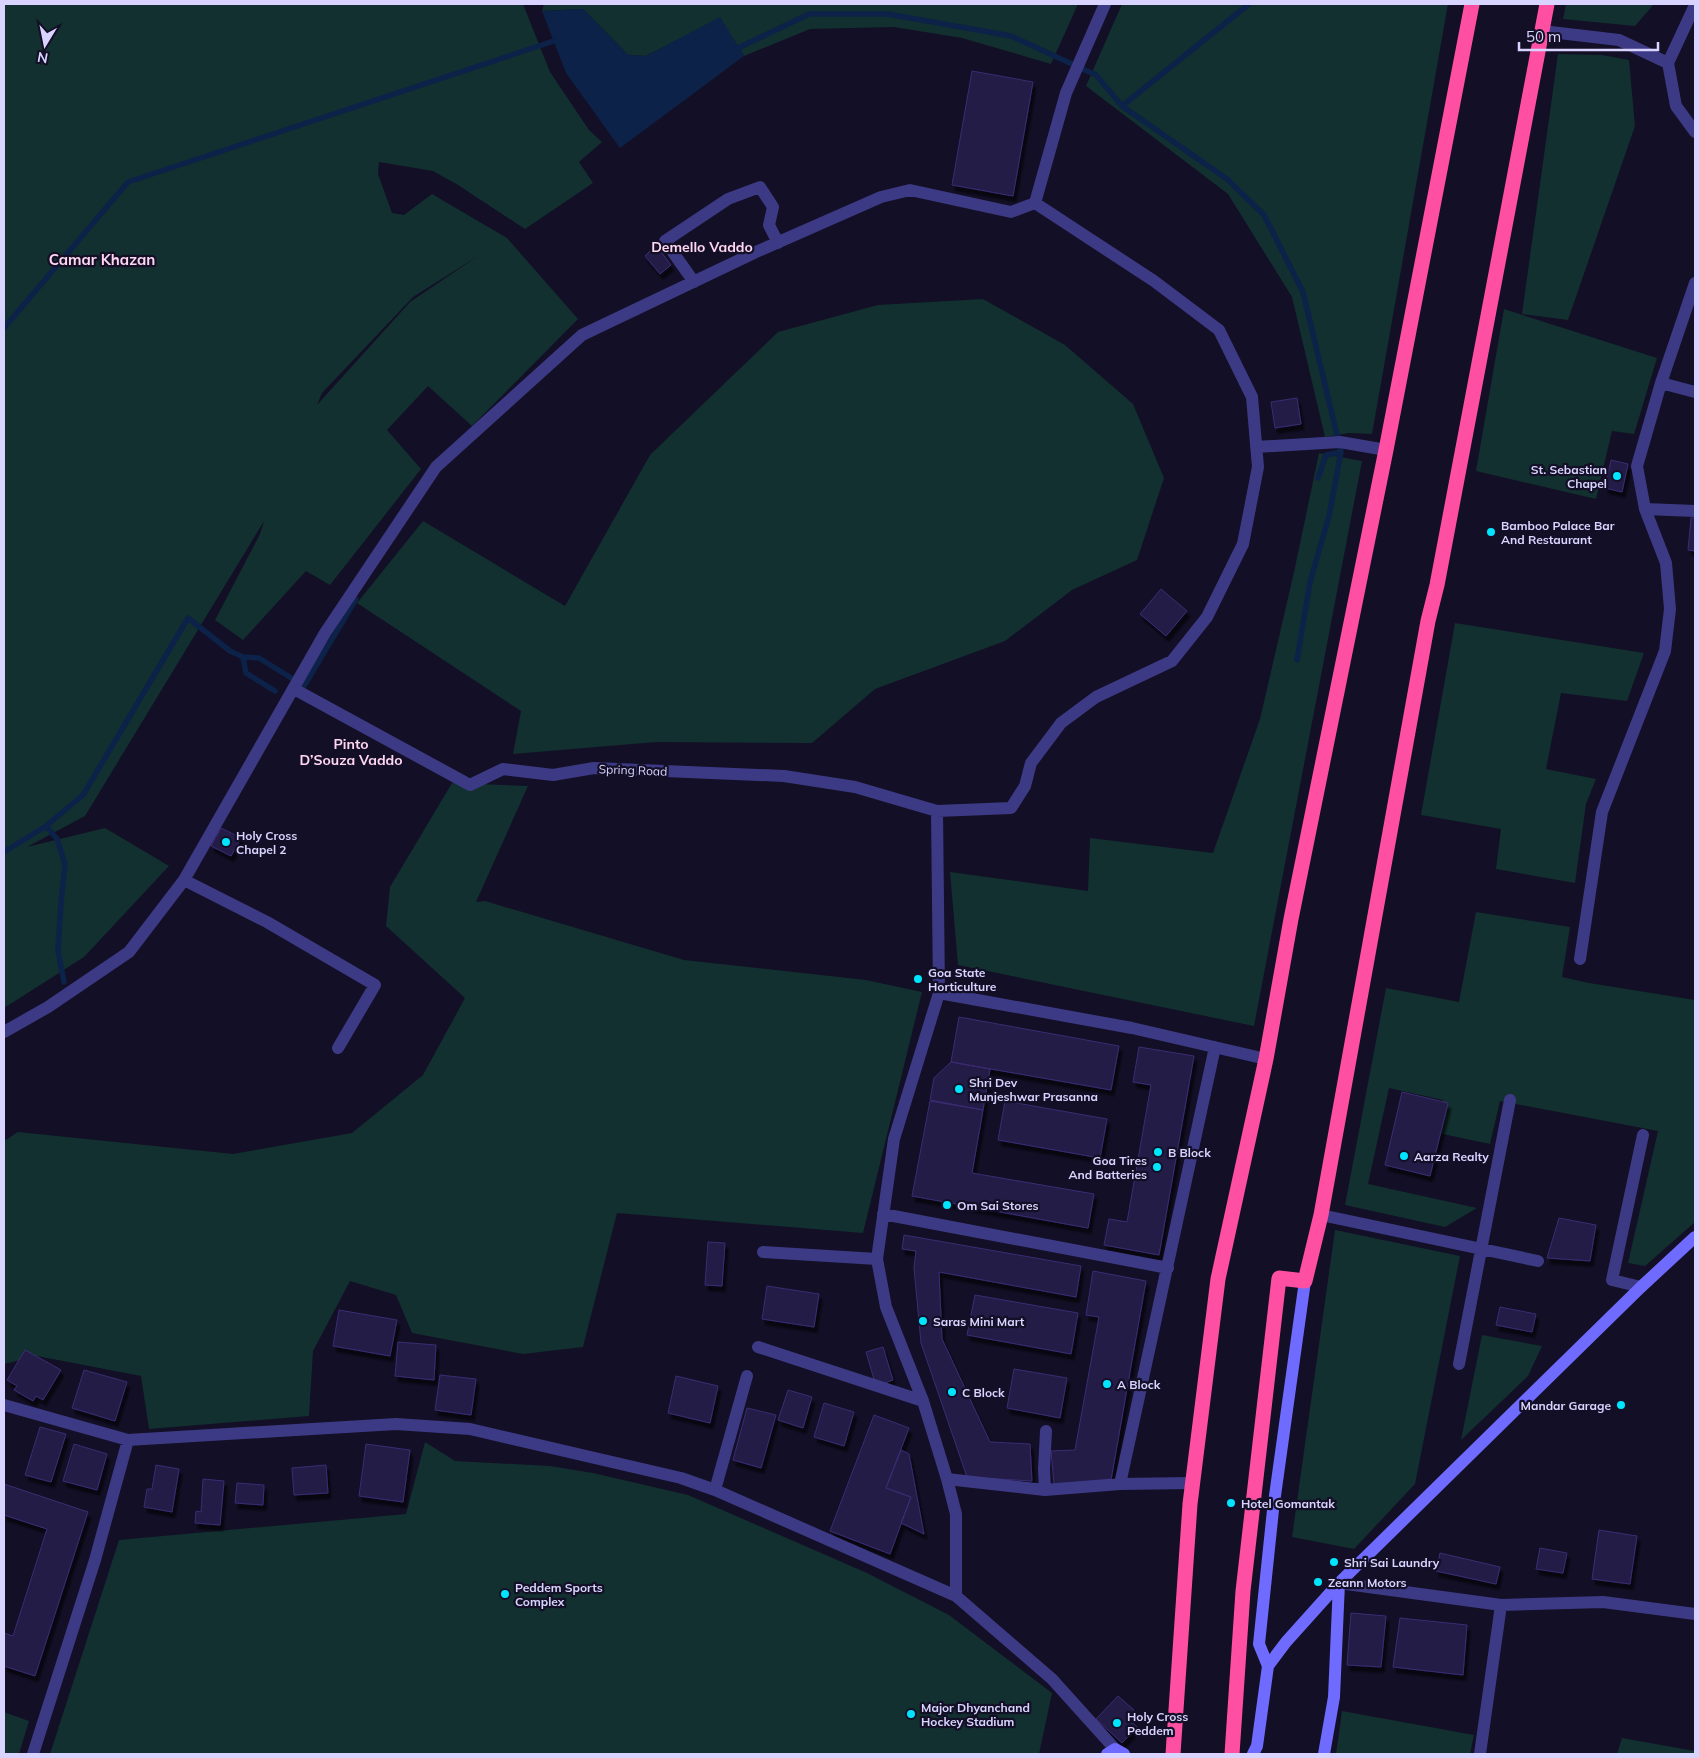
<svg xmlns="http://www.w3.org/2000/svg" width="1699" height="1758" font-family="Mulish,sans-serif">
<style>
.green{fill:#12302f;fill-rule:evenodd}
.water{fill:#0c2248}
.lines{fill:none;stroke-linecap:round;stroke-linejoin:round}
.stream{stroke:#0c2248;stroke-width:5.5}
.building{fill:#241b47;stroke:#3b2d73;filter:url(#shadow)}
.street{stroke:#3d3a85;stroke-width:12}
.secondary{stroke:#6f6bff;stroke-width:12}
.highway{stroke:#ff4fa3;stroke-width:15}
.poi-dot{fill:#00e5ff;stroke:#130f26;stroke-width:2}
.labels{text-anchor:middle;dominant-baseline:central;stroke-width:4.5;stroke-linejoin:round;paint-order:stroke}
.poi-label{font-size:12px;font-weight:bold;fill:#d9d4ff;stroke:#130f26;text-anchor:start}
.street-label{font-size:12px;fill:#d9d4ff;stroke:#130f26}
.neighbourhood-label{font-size:14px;font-weight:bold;fill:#ffd6f0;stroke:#130f26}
.quarter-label{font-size:15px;font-weight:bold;fill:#ffd6f0;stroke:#130f26}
</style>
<defs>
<filter id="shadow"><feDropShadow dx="3" dy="5.5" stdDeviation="1" flood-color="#0009"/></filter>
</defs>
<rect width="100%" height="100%" fill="#130f26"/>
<!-- green -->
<path class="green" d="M4 4H523L550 72 589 130 602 142 579 162 593 183 525 229 458 185 433 171 379 162 378 174 392 213 404 215 432 194 507 238 578 319 472 426 428 386 387 430 421 469 330 585 306 571 243 640 215 620 260 534 264 521 85 816 27 847 105 828 169 866 84 957 4 1008ZM478 256 410 302 317 405 322 393 413 297Z
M544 4H1078L1051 64 962 38 894 27 810 29 744 56 720 18 646 56 628 55 583 9 542 11Z
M1122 4H1448L1372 434 1349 433 1325 437 1292 297 1228 194 1086 86Z
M1566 4H1654L1635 26 1563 19Z
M1558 54 1602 55 1629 60 1635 126 1568 320 1522 314Z
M983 299 1065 345 1133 404 1164 478 1137 560 1072 590 1005 641 875 689 812 743 656 742 513 754 521 711 357 603 423 521 565 606 650 455 778 332 878 305Z
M1504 309 1657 358 1634 434 1612 431 1596 499 1476 471Z
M1319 453 1362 461 1254 1026 958 965 950 872 1088 891 1090 838 1213 853 1260 719 1294 572Z
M1455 623 1644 653 1627 701 1561 693 1546 769 1596 779 1586 804 1575 883 1496 869 1501 829 1421 815Z
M452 783 528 786 476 902 485 901 684 960 866 980 922 992 863 1233 617 1213 583 1347 523 1354 412 1333 396 1295 350 1281 313 1351 309 1416 149 1429 141 1376 37 1356 4 1364V1141L18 1132 233 1154 352 1133 423 1075 465 998 386 926 390 887Z
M1476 912 1570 927 1562 977 1589 983 1695 1000V1222L1645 1266 1628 1263 1658 1131 1500 1101 1490 1144 1438 1133 1443 1100 1389 1088 1368 1184 1477 1208 1445 1227 1345 1205 1386 988 1459 1002Z
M1335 1230 1460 1256 1415 1484 1354 1549 1292 1537Z
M1482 1335 1542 1346 1528 1376 1461 1440Z
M425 1442 455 1461 550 1466 593 1473 688 1495 867 1573 949 1615 1052 1693 1039 1754H50L119 1540 406 1514Z
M1342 1711 1474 1735 1470 1754H1336Z
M4 1712 29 1721 19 1754H4Z
M1622 1738 1695 1751V1754H1617Z"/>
<!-- water -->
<path class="water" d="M583 9 628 55 646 56 720 17 744 56 620 148 566 73 542 11Z"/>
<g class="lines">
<!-- stream -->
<path class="stream" d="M732 51 809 14H888L1011 36 1096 75 1122 106 1227 179 1264 215 1303 292 1341 452 1329 516 1310 582 1297 660
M1122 106 1249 4
M4 328 128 182 560 39
M1318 478 1326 455 1341 452
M243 657 246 673 275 691
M46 826 57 839 65 864 61 903 58 951 64 982
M4 852 46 826 83 795 188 618 230 651 243 657 259 658 304 686 356 599"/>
</g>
<!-- building -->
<path class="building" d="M972 71 1033 82 1013 196 952 185Z
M656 245 671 265 660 274 645 256Z
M1297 398 1301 424 1275 428 1271 402Z
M1611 460 1628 464 1622 492 1605 488Z
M1691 518H1695V551L1688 550Z
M1161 589 1187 611 1166 636 1140 614Z
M221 828 241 838 231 856 211 846Z
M959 1017 1119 1046 1111 1090 951 1062Z
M1139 1047 1194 1056 1159 1255 1104 1245 1109 1219 1127 1222 1151 1085 1133 1082Z
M951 1062 990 1069 983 1110 930 1100 934 1078Z
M1402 1092 1448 1103 1430 1176 1385 1165Z
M930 1101 983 1110 972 1173 1094 1194 1088 1228 912 1196Z
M1005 1101 1107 1119 1100 1158 998 1140Z
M1559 1218 1596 1225 1590 1261 1547 1258Z
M904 1235 1081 1266 1076 1297 939 1272 942 1339 990 1442 1030 1444 1032 1481 967 1477 921 1343 914 1268 916 1251 902 1249Z
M708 1242 725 1243 722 1286 705 1285Z
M1093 1271 1146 1281 1111 1480 1054 1484 1051 1451 1075 1450 1099 1317 1086 1315Z
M767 1286 819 1294 814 1327 762 1319Z
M975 1295 1078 1313 1071 1354 967 1335Z
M1500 1307 1536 1314 1532 1332 1496 1325Z
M339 1310 397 1320 390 1356 333 1346Z
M398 1342 436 1345 434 1380 395 1376Z
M883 1347 893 1380 876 1386 866 1352Z
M25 1350 61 1370 43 1400 36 1396 33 1401 14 1390 17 1386 7 1380Z
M1014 1369 1067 1378 1060 1418 1007 1408Z
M84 1370 127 1382 115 1421 72 1408Z
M440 1375 476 1379 471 1415 435 1410Z
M676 1376 718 1386 710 1423 668 1413Z
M788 1390 812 1397 803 1428 778 1420Z
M824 1403 854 1412 844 1446 814 1437Z
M747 1408 776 1415 761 1468 733 1460Z
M874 1415 909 1428 886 1488 911 1497 890 1554 830 1531Z
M40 1427 66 1434 51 1482 25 1475Z
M74 1444 107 1454 97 1490 63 1481Z
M366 1444 410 1450 403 1502 359 1496Z
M901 1450 909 1454 924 1534 901 1523 911 1497 886 1488Z
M156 1465 179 1469 172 1512 144 1507 147 1489H152Z
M326 1465 328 1493 294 1495 292 1468Z
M203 1479 224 1481 220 1525 195 1523 196 1511 201 1512Z
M237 1483 264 1485 263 1505 235 1503Z
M4 1484 88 1512 35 1676 4 1666V1633L13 1636 47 1529 4 1515Z
M1599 1530 1637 1536 1630 1584 1592 1579Z
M1540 1548 1567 1553 1563 1573 1536 1569Z
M1440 1553 1500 1567 1496 1584 1436 1571Z
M1351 1613 1386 1616 1381 1667 1347 1665Z
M1400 1618 1467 1625 1463 1675 1393 1667Z
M1118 1696 1134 1710 1127 1718 1137 1727 1122 1743 1096 1719Z"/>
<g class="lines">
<!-- street -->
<path class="street" d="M1542 31 1619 40 1668 63 1676 106 1695 132
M1668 63 1695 5
M1035 203 1154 281 1219 330 1252 397 1258 467 1243 544 1207 617 1172 661 1096 697 1061 723 1031 763 1025 786 1011 808 937 811 939 993 894 1139 877 1259 886 1307 923 1401 947 1479 956 1514V1596L1052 1679 1115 1749
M694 282 665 241 728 199 760 187 773 207 769 225 778 243
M1661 383 1695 392
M1256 447 1340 442 1386 450
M1645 509 1695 511
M294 689 470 785 503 769 553 775 594 768 784 776 855 787 937 811
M184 880 267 922 375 985 338 1048
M1580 959 1602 812 1665 651 1670 609 1666 563 1645 509 1637 466 1661 383 1695 283
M939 993 1132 1028 1266 1059
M4 1032 48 1007 129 952 184 880 325 633 436 467 582 335 756 252 881 197 910 190 1011 212 1035 203 1066 93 1105 4
M883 1214 1168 1268
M1321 1215 1538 1261
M763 1252 877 1259
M1641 1287 1612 1280 1643 1135
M758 1347 923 1401
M1459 1364 1510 1100
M4 1405 128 1440 396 1424 470 1429 681 1478 715 1490 956 1596
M947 1479 1045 1490 1120 1484 1192 1483
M1120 1484 1215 1047
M715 1490 747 1376
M1045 1490 1044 1469 1046 1431
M1339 1583 1501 1605 1603 1602 1695 1614
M33 1754 95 1560 128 1440
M1480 1754 1501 1605"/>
<!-- secondary -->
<path class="secondary" d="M1268 1666 1259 1644 1273 1510 1305 1281
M1107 1754 1115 1749 1124 1754
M1253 1754 1257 1746 1268 1666 1286 1642 1339 1583 1641 1287 1695 1237
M1324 1754 1334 1697 1339 1583"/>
<!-- highway -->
<path class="highway" d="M1173 1754 1190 1504 1218 1279 1266 1059 1291 919 1386 450 1472 4
M1232 1754 1243 1591 1279 1278 1305 1281 1321 1215 1428 621 1437 585 1547 4"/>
</g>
<!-- markers -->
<g class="poi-dot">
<circle cx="1617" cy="476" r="5"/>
<circle cx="1491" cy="532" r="5"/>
<circle cx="226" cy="842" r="5"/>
<circle cx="918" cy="979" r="5"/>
<circle cx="959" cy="1089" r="5"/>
<circle cx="1158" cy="1152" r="5"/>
<circle cx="1404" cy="1156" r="5"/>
<circle cx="1157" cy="1167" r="5"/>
<circle cx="947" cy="1205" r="5"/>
<circle cx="923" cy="1321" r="5"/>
<circle cx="1107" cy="1384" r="5"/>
<circle cx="952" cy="1392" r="5"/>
<circle cx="1621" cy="1405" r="5"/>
<circle cx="1231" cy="1503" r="5"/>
<circle cx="1334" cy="1562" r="5"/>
<circle cx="1318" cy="1582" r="5"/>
<circle cx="505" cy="1594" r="5"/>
<circle cx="911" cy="1714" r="5"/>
<circle cx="1117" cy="1723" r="5"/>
</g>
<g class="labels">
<!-- poi labels -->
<g class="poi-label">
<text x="1607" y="469" text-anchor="end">St. Sebastian<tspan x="1607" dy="14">Chapel</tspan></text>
<text x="1501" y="525">Bamboo Palace Bar<tspan x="1501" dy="14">And Restaurant</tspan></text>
<text x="236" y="835">Holy Cross<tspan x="236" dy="14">Chapel 2</tspan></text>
<text x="928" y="972">Goa State<tspan x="928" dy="14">Horticulture</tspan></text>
<text x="969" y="1082">Shri Dev<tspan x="969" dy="14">Munjeshwar Prasanna</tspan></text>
<text x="1168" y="1152">B Block</text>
<text x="1414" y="1156">Aarza Realty</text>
<text x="1147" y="1160" text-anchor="end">Goa Tires<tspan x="1147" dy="14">And Batteries</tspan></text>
<text x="957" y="1205">Om Sai Stores</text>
<text x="933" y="1321">Saras Mini Mart</text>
<text x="1117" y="1384">A Block</text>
<text x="962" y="1392">C Block</text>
<text x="1611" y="1405" text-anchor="end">Mandar Garage</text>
<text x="1241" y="1503">Hotel Gomantak</text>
<text x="1344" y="1562">Shri Sai Laundry</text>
<text x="1328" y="1582">Zeann Motors</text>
<text x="515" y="1587">Peddem Sports<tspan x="515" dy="14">Complex</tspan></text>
<text x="921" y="1707">Major Dhyanchand<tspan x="921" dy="14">Hockey Stadium</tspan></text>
<text x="1127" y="1716">Holy Cross<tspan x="1127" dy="14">Peddem</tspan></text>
</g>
<!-- street labels -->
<g class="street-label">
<text transform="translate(633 770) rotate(2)">Spring Road</text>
</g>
<!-- neighbourhood labels -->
<g class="neighbourhood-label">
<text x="702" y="247">Demello Vaddo</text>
<text x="351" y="744">Pinto<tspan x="351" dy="16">D’Souza Vaddo</tspan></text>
</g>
<!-- quarter labels -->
<g class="quarter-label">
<text x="102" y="259">Camar Khazan</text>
</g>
</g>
<!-- border -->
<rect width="1699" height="1758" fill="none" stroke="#d9d4ff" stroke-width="10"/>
<!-- north arrow -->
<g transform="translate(45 45) rotate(190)" stroke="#130f26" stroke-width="4" paint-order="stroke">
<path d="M0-4L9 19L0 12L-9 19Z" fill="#d9d4ff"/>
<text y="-8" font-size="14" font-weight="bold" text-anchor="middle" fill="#d9d4ff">N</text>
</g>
<!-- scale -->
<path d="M1519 42v8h139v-8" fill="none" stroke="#d9d4ff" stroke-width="2.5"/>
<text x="1526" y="42" font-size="15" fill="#d9d4ff" stroke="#130f26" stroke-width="4" paint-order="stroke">50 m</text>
</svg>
